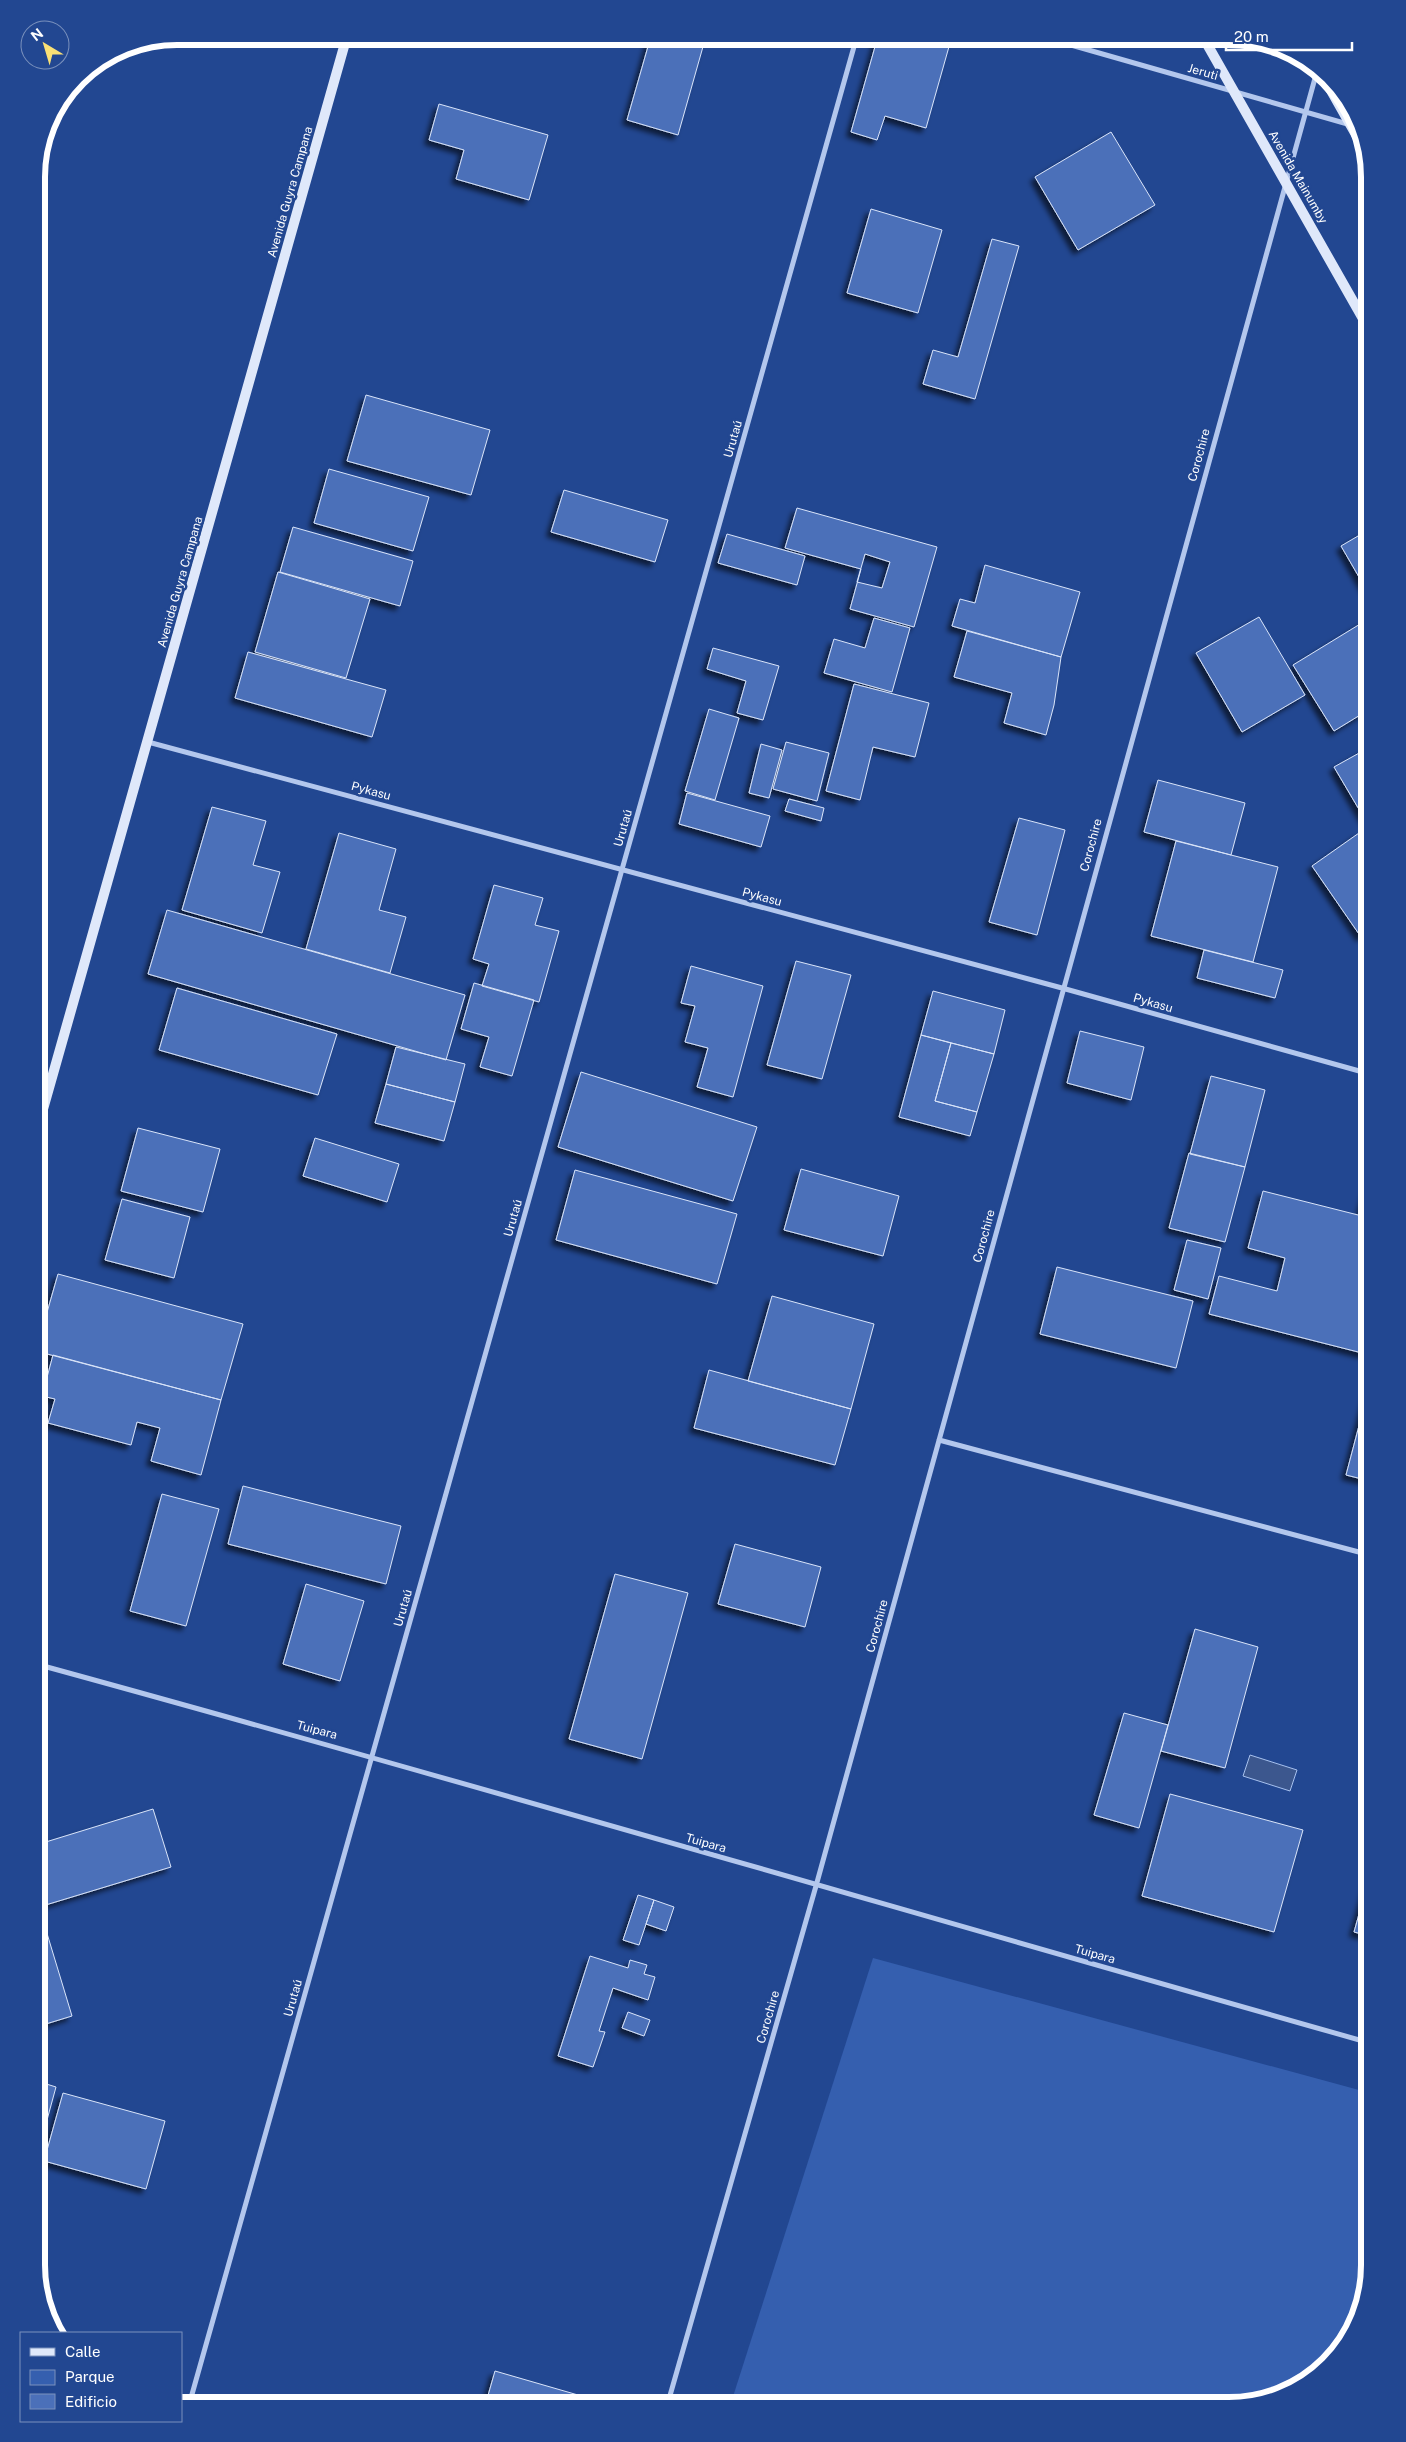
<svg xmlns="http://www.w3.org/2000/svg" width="1406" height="2442" font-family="'Public Sans',sans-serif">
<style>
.green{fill:#355faf}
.water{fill:#3c578e;stroke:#a7c1ee}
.building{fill:#4b70b9;stroke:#d9e4f9;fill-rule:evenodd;filter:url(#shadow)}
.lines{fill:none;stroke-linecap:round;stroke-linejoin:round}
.street{stroke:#b3c7ed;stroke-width:5}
.secondary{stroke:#dfe8fa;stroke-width:10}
.labels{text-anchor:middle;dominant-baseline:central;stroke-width:5;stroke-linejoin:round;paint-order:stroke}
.street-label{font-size:12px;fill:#fff;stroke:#224791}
.rim{fill:none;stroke:#fff;stroke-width:6}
</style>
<defs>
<filter id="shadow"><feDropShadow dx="-4.5" dy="4.5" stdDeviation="2.5" flood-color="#0009"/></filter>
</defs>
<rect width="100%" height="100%" fill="#224791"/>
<!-- green -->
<path class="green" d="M873 1958 1370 2093V2266L1346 2343 1291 2391 1229 2406H730Z"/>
<!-- water -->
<path class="water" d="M1250 1755 1297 1770 1290 1791 1243 1776Z"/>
<!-- building -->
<path class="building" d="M651 36H706L678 135 627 120Z
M878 36H952L926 128 885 116 877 140 851 132Z
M439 104 548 135 529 200 456 179 464 150 429 140Z
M1111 132 1155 205 1078 250 1035 177Z
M871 209 942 230 918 313 847 293Z
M992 239 1019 246 975 399 923 384 933 350 958 357Z
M366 395 490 430 471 495 347 461Z
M329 469 429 497 413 551 314 523Z
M564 490 668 520 655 562 551 532Z
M797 508 937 547 914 627 850 609 861 569 785 548ZM865 554 890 562 882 588 857 582Z
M293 527 413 561 400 606 280 572Z
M1370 529V596L1341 546Z
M727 534 805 556 797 585 718 563Z
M985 565 1080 592 1061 657 952 626 960 599 975 603Z
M278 572 370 599 346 678 255 652Z
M1259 617 1305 695 1242 732 1196 653Z
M874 618 910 628 892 692 824 673 834 639 865 648Z
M1370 618V709L1334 731 1293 665Z
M967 631 1061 657 1054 705 1046 735 1004 723 1012 693 954 677Z
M713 648 779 666 763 720 737 713 746 681 707 669Z
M248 652 386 690 372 737 235 698Z
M854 684 929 703 915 757 873 747 860 800 826 791Z
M709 709 739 718 715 800 685 791Z
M786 742 829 753 817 801 773 789Z
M761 744 782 750 769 798 749 793Z
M1370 747V828L1334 767Z
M1158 780 1245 803 1231 855 1144 832Z
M687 793 770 816 761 847 679 824Z
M789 799 824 808 821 821 785 811Z
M212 807 266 821 253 865 280 872 262 933 182 910Z
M1019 818 1065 830 1037 935 989 922Z
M339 833 396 849 379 910 406 917 390 973 306 949Z
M1359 833 1370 848V931L1361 937 1312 866Z
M1176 841 1278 867 1253 962 1151 936Z
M494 885 543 898 535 925 559 931 539 1002 482 986 489 964 473 959Z
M167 910 465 995 446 1060 148 974Z
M1204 950 1283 970 1275 998 1197 978Z
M796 961 851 975 822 1079 767 1065Z
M691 966 763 986 733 1097 697 1087 708 1048 685 1042 695 1006 681 1003Z
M474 983 534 1000 512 1076 480 1067 489 1037 461 1029Z
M177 988 337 1034 318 1095 159 1050Z
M933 991 1005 1010 994 1054 921 1035Z
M1080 1031 1144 1047 1131 1100 1067 1083Z
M921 1035 951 1043 935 1101 977 1112 970 1136 899 1117Z
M951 1043 994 1054 977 1112 935 1101Z
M396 1047 465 1064 455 1102 386 1084Z
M581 1072 757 1127 733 1201 558 1147Z
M1211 1076 1265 1090 1245 1167 1190 1154Z
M386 1084 455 1102 444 1141 375 1123Z
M138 1128 220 1149 203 1212 121 1191Z
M315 1138 399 1164 387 1202 303 1176Z
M1189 1153 1245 1167 1225 1242 1169 1228Z
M801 1169 899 1196 883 1256 784 1230Z
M575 1170 737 1214 717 1284 556 1240Z
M1370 1178V1213L1361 1211Z
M1263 1191 1370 1218V1285L1363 1312 1370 1314V1355L1209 1314 1219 1276 1277 1291 1285 1258 1248 1248Z
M122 1199 190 1217 174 1278 105 1260Z
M1187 1240 1221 1248 1208 1299 1174 1290Z
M1057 1267 1193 1301 1176 1368 1040 1334Z
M58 1274 243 1324 221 1400 36 1351Z
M1370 1285V1311L1364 1309Z
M772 1296 874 1324 851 1409 748 1381Z
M53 1355 221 1400 201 1475 151 1461 160 1428 137 1422 131 1445 48 1423 55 1399 42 1396Z
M709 1370 851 1409 835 1465 694 1428Z
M1370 1384V1481L1346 1475Z
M243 1486 401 1526 386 1584 228 1544Z
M162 1494 219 1509 186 1626 130 1611Z
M735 1544 821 1567 805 1627 718 1604Z
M615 1574 688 1593 642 1759 569 1739Z
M306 1584 364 1601 340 1681 283 1664Z
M1195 1629 1258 1647 1225 1768 1161 1751Z
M1124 1713 1168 1725 1139 1828 1094 1815Z
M1170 1794 1303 1830 1274 1932 1142 1896Z
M153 1809 171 1867 39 1907 72 2016 36 2027V1845Z
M1370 1875V1936L1354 1932Z
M638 1895 654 1900 639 1945 623 1940Z
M654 1900 674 1907 666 1931 646 1924Z
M590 1956 628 1968 630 1960 647 1965 644 1974 655 1977 648 2000 613 1988 599 2031 605 2032 593 2067 558 2056Z
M628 2012 650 2020 644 2036 622 2028Z
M40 2082 56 2087 36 2160V2095Z
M63 2093 165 2121 146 2189 44 2161Z
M495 2371 578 2395 575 2406H485Z"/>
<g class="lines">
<!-- street -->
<path class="street" d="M1043 37 1358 127
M148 742 1062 988 1370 1074
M939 1440 1370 1555
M36 1664C482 1786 925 1917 1370 2043
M189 2405 857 36
M667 2406 816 1886 1317 71"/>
<!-- secondary -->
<path class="secondary" d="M1203 37 1370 331
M1324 78 1363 147
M36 1134 347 36"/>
</g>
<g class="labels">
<!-- street labels -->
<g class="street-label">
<text transform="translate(1203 72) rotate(16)">Jeruti</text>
<text transform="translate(1298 177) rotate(60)">Avenida Mainumby</text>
<text transform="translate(290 192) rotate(-74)">Avenida Guyra Campana</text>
<text transform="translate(733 439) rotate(-74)">Urutaú</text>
<text transform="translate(1199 455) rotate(-75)">Corochire</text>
<text transform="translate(180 582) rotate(-74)">Avenida Guyra Campana</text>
<text transform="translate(371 791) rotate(15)">Pykasu</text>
<text transform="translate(623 828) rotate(-74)">Urutaú</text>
<text transform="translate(1091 845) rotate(-75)">Corochire</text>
<text transform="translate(762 897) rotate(15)">Pykasu</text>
<text transform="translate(1153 1003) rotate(16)">Pykasu</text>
<text transform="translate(513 1218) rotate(-74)">Urutaú</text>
<text transform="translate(984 1236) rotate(-75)">Corochire</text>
<text transform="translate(403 1608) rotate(-74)">Urutaú</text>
<text transform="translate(877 1626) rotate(-75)">Corochire</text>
<text transform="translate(317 1730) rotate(15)">Tuipara</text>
<text transform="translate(706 1843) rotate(16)">Tuipara</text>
<text transform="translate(1095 1954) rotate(16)">Tuipara</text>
<text transform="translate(293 1998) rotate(-74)">Urutaú</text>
<text transform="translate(768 2017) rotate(-74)">Corochire</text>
</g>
</g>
<!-- crop -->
<path d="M0 0H1406V2442H0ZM177 45H1229A132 132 0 0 1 1361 177V2265A132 132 0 0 1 1229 2397H177A132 132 0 0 1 45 2265V177A132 132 0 0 1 177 45Z" fill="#224791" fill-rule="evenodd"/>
<path class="rim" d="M177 45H1229A132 132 0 0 1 1361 177V2265A132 132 0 0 1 1229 2397H177A132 132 0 0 1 45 2265V177A132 132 0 0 1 177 45Z"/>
<!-- legend -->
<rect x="20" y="2332" width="162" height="90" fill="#224791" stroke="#7a91bd"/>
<rect x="30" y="2348" width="25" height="8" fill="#dfe8fa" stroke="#7a91bd"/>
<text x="65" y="2357" font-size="15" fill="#ffffff">Calle</text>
<rect x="30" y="2370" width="25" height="15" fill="#355faf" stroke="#7a91bd"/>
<text x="65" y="2382" font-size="15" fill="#ffffff">Parque</text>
<rect x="30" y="2394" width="25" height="15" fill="#4b70b9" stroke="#7a91bd"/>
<text x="65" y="2407" font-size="15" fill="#ffffff">Edificio</text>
<!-- north arrow -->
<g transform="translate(45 45) rotate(322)"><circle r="24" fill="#224791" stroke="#7a91bd"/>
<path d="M0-4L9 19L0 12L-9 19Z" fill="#f9e075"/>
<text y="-8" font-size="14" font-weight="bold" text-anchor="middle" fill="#ffffff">N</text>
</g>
<!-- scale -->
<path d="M1226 42v8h126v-8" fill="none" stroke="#ffffff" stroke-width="2.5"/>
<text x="1234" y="42" font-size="15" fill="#ffffff" stroke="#224791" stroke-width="4" paint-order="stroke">20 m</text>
</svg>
